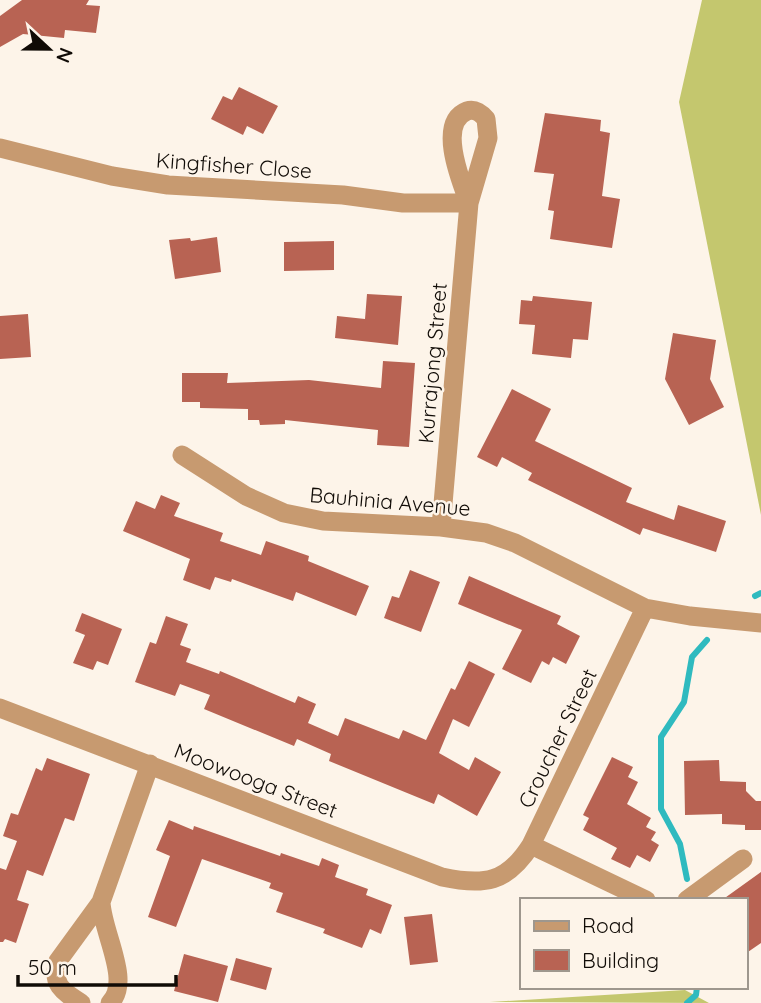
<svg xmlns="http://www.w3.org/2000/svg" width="761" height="1003" font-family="Quicksand,sans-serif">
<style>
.forest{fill:#c4c76e}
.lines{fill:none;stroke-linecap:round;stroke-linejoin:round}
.stream{stroke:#2fbabf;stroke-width:6}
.building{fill:#b86353}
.minor{stroke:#c79a70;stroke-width:19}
.labels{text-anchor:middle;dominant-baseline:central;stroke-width:5;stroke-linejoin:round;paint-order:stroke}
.street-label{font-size:21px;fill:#100b06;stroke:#fdf4e9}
</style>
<rect width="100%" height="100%" fill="#fdf4e9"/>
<!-- forest -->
<path class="forest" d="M702 0H761V515L679 102Z
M685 990 709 1003 490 1002Z"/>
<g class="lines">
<!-- stream -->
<path class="stream" d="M755 596 761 593
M687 879 680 844 661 809V737L684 702 692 657 707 640
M687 1003 696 995 697 987"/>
</g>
<!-- building -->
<path class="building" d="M22 0H89L86 5 100 6 96 33 65 30 64 38 23 34 0 47V16Z
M239 87 278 106 263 134 247 126 243 135 211 119 223 96 232 100Z
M545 113 601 120 600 131 610 133 602 196 620 199 612 248 550 239 554 211 548 210 554 174 534 172Z
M217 237 221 272 175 279 169 240 190 238 191 241Z
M334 241V270L284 271V242Z
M367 294 402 296 398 345 335 338 337 316 365 319Z
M533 296 592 302 588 340 573 339 571 358 532 354 535 325 519 324 521 300 532 301Z
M28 314 31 357 0 359V316Z
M673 333 716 340 710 379 724 407 689 425 665 379Z
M383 361 415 363 409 447 377 445 378 430 285 420V424L260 425 259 420H248V409L200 408V402H182V373H228L227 383 309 380 381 388Z
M512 389 551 409 535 441 632 488 626 502 674 520 678 505 726 521 716 552 643 528 640 535 528 480 532 473 502 457 497 467 477 457Z
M161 495 180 503 174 516 223 533 220 541 261 555 266 541 309 556 308 561 369 586 356 616 296 592 293 601 232 579 231 582 215 577 210 590 183 580 190 559 123 531 136 501 155 509Z
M410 570 440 582 421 632 384 618 392 596 399 598Z
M469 576 561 616 557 624 580 636 566 664 553 657 549 665 542 661 531 683 502 669 522 630 458 604Z
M82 613 122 629 108 665 97 661 93 670 73 663 85 635 75 631Z
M166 616 188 624 180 645 191 649 186 662 219 674 220 671 295 703 298 696 316 704 308 723 338 736 345 718 399 739 403 730 426 740 451 688 455 690 469 661 495 674 469 727 453 719 439 753 469 770 475 757 501 772 477 816 438 794 434 804 329 761 331 754 297 739 294 746 204 709 210 695 180 684 175 696 135 682 150 642 156 644Z
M612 757 633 767 628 777 638 782 627 804 651 818 646 827 656 832 651 840 659 845 650 862 637 855 630 868 611 859 617 848 583 830 589 818 583 815Z
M47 758 90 774 74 821 65 818 43 876 27 870 17 900 29 904 16 943 5 939 3 942H0V868L6 870 17 841 3 836 11 813 18 815 36 768 42 771Z
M719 760 720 781 746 782V791L756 801H761V830H745V825L722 824V814L685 815 684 761Z
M169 820 193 830 194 826 280 856 281 853 319 866 322 858 339 865 335 877 368 889 366 895 392 905 381 934 370 929 362 948 323 933 325 929 276 912 283 893 269 888 271 883 202 859 176 927 148 917 170 856 156 850Z
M761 872V943L745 954V900H722Z
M432 914 438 962 410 965 404 917Z
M184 954 228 966 218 1002 174 991Z
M236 958 272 968 266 990 230 980Z"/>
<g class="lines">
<!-- minor -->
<path class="minor" d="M0 148 112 176 168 185 343 195 403 203H469
M182 455 246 496 284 513 323 521 441 527 486 533 515 543 645 608 690 616 761 623
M441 527 469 203 488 138 486 119C482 114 475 108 467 111 436 123 462 184 469 203
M0 708 442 877C484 886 507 883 531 845L645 608
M531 845 646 900
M687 900 743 859
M101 902C102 932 132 981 110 1003
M81 1003C62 991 51 984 58 961L101 902 150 764"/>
</g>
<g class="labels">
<!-- street labels -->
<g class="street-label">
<text transform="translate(234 165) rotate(4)">Kingfisher Close</text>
<text transform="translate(432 363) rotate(-85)">Kurrajong Street</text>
<text transform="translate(390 501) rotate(5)">Bauhinia Avenue</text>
<text transform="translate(557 738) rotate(-64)">Croucher Street</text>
<text transform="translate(256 780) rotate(21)">Moowooga Street</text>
</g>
</g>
<!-- legend -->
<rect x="520" y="898" width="228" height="91" fill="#fdf4e9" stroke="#9e978e" stroke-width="2"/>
<rect x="534" y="921" width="35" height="10" fill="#c79a70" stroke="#9e978e" stroke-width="2"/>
<text x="582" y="933" font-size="21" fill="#100b06">Road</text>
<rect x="534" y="950" width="35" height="21" fill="#b86353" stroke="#9e978e" stroke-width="2"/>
<text x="582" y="968" font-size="21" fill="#100b06">Building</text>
<!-- north arrow -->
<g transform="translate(49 49) rotate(112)" stroke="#fdf4e9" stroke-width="5" paint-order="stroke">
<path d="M0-5L12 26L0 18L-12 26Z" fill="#100b06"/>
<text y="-10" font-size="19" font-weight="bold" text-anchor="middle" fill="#100b06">N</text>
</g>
<!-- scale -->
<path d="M18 975v10h158v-10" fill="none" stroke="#100b06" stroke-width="3.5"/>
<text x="28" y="975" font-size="21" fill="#100b06" stroke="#fdf4e9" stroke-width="5" paint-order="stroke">50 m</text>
</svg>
